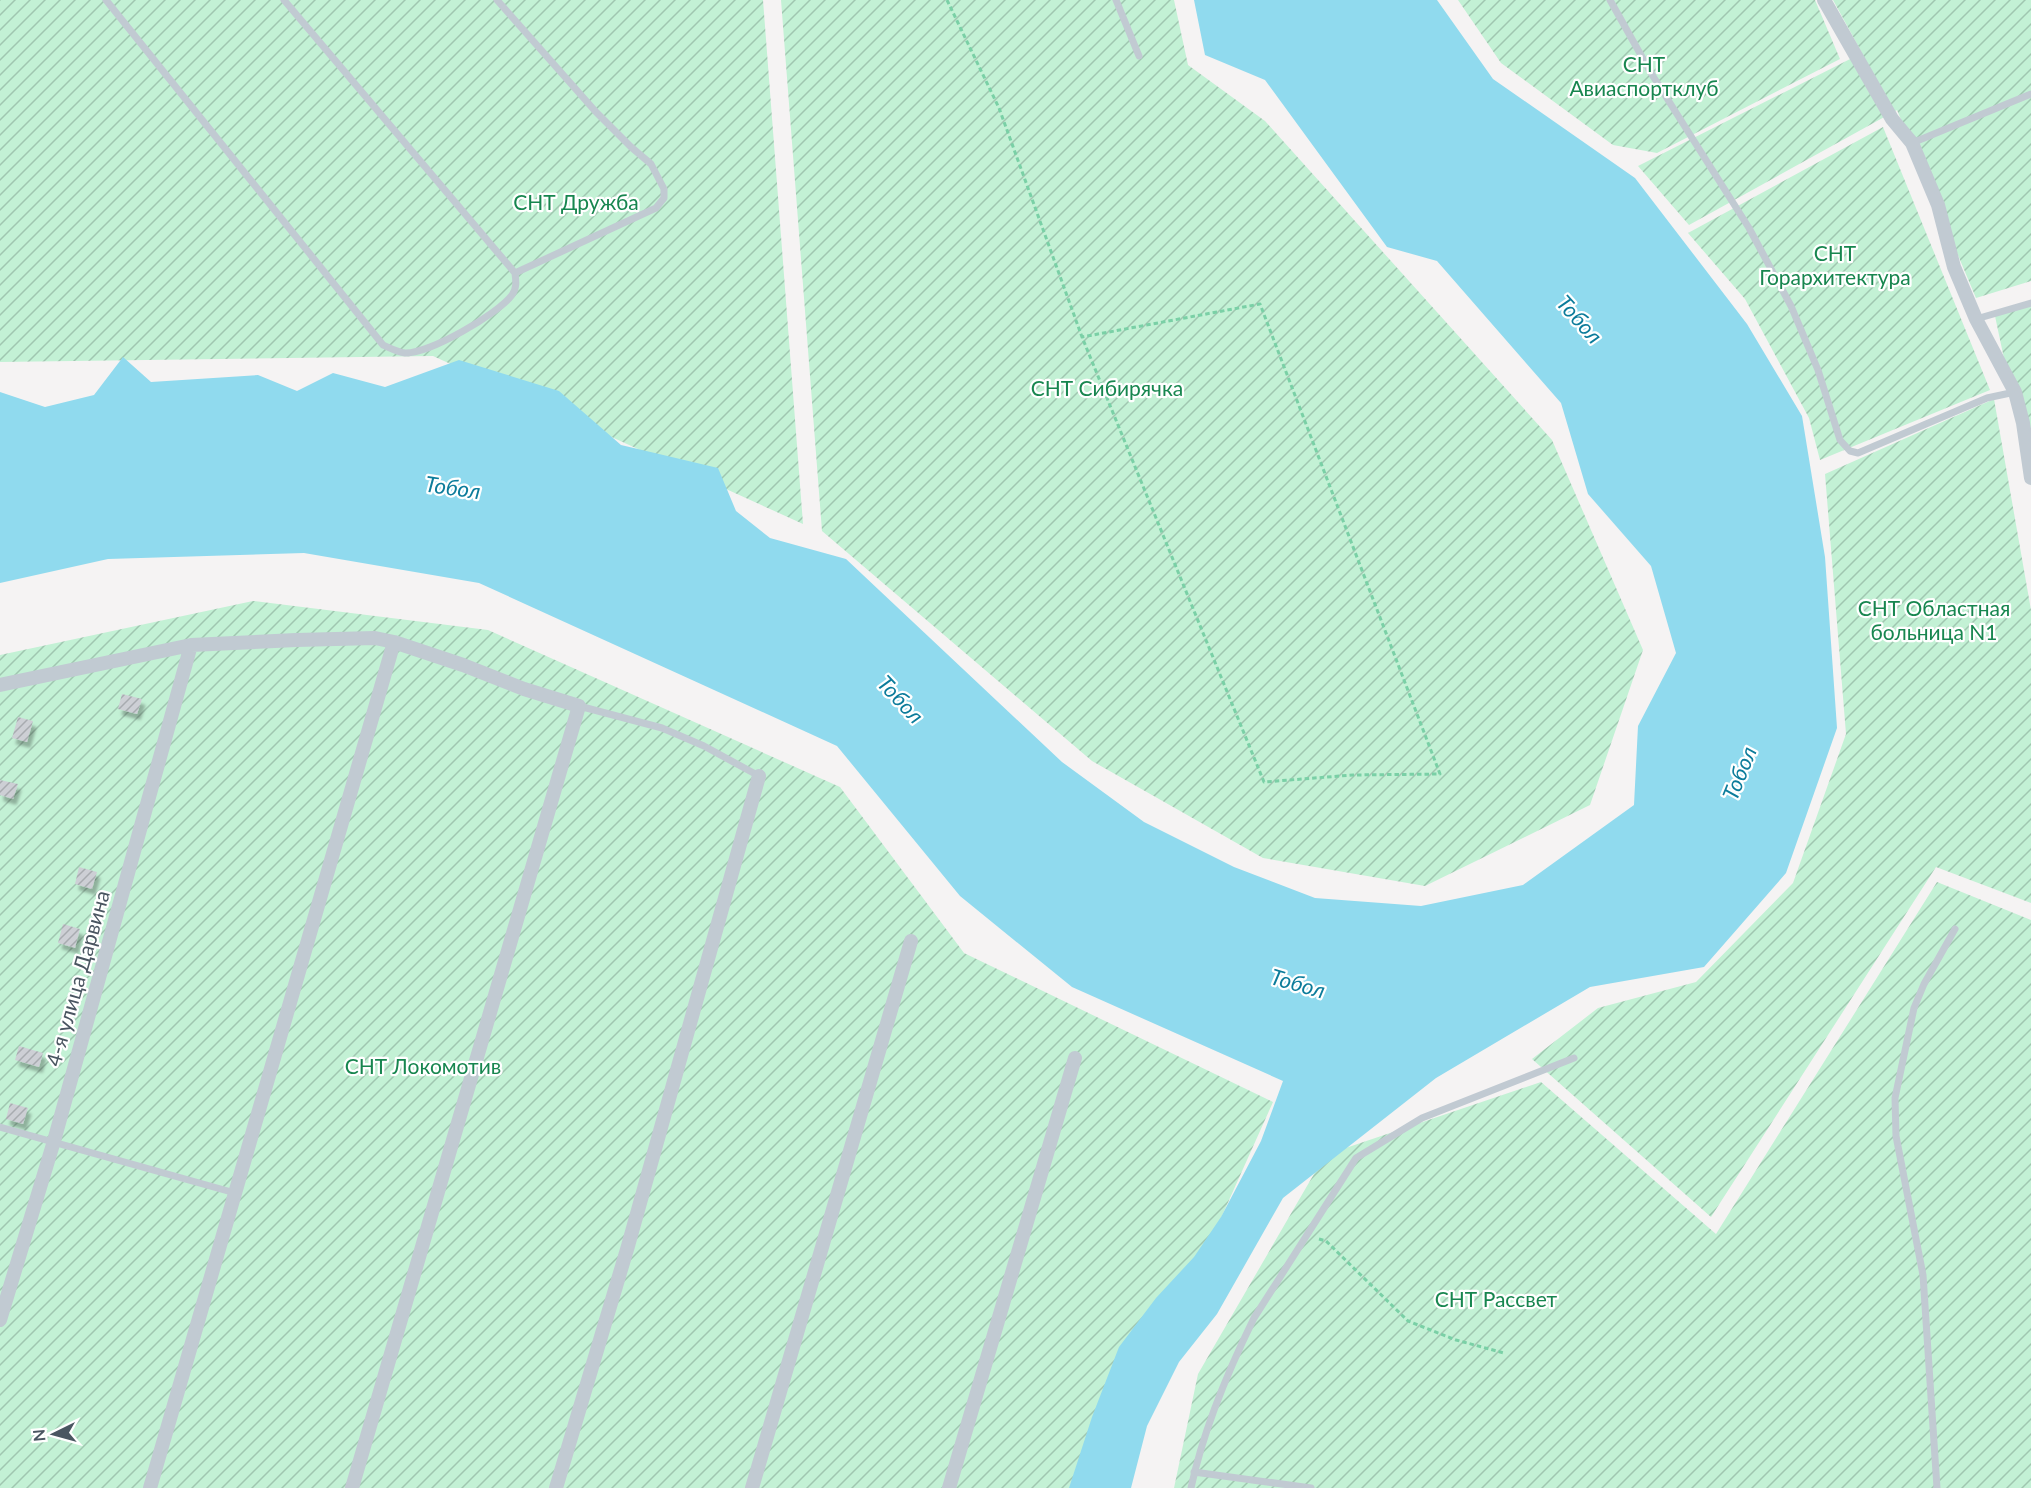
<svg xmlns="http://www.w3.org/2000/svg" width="2031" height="1488" font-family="Lato,sans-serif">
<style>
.garden{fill:url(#garden-furrows)}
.water{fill:#90daee}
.building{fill:url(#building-hatch);filter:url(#shadow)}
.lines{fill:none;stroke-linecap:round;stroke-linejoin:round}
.path{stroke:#7ad0a6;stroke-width:3;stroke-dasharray:4.5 3;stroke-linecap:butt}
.service{stroke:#c1cad2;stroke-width:7}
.minor{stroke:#c1cad2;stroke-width:14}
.labels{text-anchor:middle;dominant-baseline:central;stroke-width:4.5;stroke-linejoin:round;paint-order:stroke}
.park-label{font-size:21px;fill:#17864f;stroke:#fff}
.street-label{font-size:21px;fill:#4a5661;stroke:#fff}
.water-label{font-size:22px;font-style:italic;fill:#0c7c9b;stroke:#fff}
</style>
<defs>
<pattern id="garden-furrows" width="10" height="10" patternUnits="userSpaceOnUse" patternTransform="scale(1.5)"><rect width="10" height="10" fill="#c3f1d5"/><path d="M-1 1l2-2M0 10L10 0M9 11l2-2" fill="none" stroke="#a0c6b0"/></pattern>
<pattern id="building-hatch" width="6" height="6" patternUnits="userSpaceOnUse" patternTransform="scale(1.5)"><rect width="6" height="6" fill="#cdcfd5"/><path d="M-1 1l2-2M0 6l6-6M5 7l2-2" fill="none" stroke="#a8abb0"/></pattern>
<filter id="shadow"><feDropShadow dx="3.5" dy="6" stdDeviation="1.5" flood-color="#0004"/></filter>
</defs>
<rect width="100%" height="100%" fill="#f5f3f3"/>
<!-- garden -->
<path class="garden" d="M0 0H763L803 524 433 356 0 362Z
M781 0H1174L1188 65 1265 121 1552 440 1643 650 1590 805 1425 886 1263 858 1092 761 822 531Z
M1458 0H1815L1840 59 1657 153 1613 145 1501 63Z
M1833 0H2031V281L1976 298 1897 110 1689 225 1638 166 1862 53Z
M1883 127 1990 390 1820 460 1809 418 1745 299 1688 233Z
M2031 306V486L1995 316Z
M1994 399 2031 610V903L1936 867 1711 1217 1532 1059 1598 1008 1696 982 1793 883 1846 734 1825 474Z
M253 601 488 630 840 787 964 953 1273 1102 1100 1488H0V655Z
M1937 882 2031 920V1488H1174L1198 1374 1325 1155 1541 1082 1716 1234Z"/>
<!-- water -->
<path class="water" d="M1194 0H1437L1493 79 1635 178 1747 324 1802 416 1825 557 1837 728 1786 873 1704 967 1590 987 1436 1078 1283 1198 1217 1314 1179 1362 1147 1426 1131 1488H1069L1092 1417 1119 1347 1156 1298 1194 1257 1221 1217 1261 1141 1283 1081 1072 987 960 896 837 746 479 583 304 553 108 559 0 583V392L45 407 94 395 123 357 151 382 258 375 297 391 333 373 385 387 459 360 559 391 621 445 718 468 736 511 770 538 846 559 1062 762 1144 822 1234 867 1315 898 1421 906 1523 885 1634 805 1638 726 1676 653 1651 566 1588 494 1561 403 1437 261 1387 247 1265 80 1205 55Z"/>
<!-- building -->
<path class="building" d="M122 694 142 699 137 714 118 709Z
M18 717 33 721 27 742 12 738Z
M0 780 18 784 13 799 0 795Z
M79 867 97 872 92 889 75 884Z
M63 924 80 929 75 948 58 943Z
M19 1046 43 1053 39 1067 15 1060Z
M10 1103 28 1108 23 1124 6 1119Z"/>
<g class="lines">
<!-- path -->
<path class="path" d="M947 0 999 108 1082 337 1264 782 1353 775 1440 774 1260 304 1082 337
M1319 1239 1326 1241 1408 1321 1456 1340 1504 1353"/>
<!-- service -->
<path class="service" d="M106 0 383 345C390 348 397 352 405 353 429 354 498 314 512 295 517 288 516 281 515 273L656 208 664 198V189L651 164 631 147 596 112 497 0
M284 0 515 273
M1116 0 1139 56
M1610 0 1651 73 1749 228 1791 306 1818 370 1840 440 1850 451 1858 453 1987 398 2015 392
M1912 143 2031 94
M1976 319 2031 303
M579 706 662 728 704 746 759 776
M0 1127 235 1193
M1194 1472 1311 1488
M1191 1488C1203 1431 1228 1371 1254 1318L1356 1158 1422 1118 1574 1058
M1937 1488 1923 1275 1896 1136 1895 1098 1914 1008 1924 984 1955 929"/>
<!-- minor -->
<path class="minor" d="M1824 0 1892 119 1912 143 1938 205 1954 267 1976 319 2015 392 2023 423 2031 478
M0 685 191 645 296 640 375 638 394 642 463 665 524 689 579 706 352 1488
M0 1320 54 1141 191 645
M150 1488 394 642
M556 1488 628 1246 759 776
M752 1488 911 941
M949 1488 1075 1058"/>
</g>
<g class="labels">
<!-- park labels -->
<g class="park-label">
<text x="1644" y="63">СНТ<tspan x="1644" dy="24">Авиаспортклуб</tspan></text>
<text x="576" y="201">СНТ Дружба</text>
<text x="1835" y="252">СНТ<tspan x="1835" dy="24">Горархитектура</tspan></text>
<text x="1107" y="387">СНТ Сибирячка</text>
<text x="1934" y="607">СНТ Областная<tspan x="1934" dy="24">больница N1</tspan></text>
<text x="423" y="1065">СНТ Локомотив</text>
<text x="1496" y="1298">СНТ Рассвет</text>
</g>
<!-- street labels -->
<g class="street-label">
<text transform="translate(77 978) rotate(-74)">4-я улица Дарвина</text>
</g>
<!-- water labels -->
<g class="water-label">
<text transform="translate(1580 319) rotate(48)">Тобол</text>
<text transform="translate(453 487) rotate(8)">Тобол</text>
<text transform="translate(901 699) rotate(47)">Тобол</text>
<text transform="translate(1739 773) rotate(-68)">Тобол</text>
<text transform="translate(1298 983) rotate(16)">Тобол</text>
</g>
</g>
<!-- north arrow -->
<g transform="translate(54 1434) rotate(265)" stroke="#ffffff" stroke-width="4.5" paint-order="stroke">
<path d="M0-4.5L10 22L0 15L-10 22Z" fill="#4a5661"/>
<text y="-9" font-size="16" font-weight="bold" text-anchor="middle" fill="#4a5661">N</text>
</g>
</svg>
